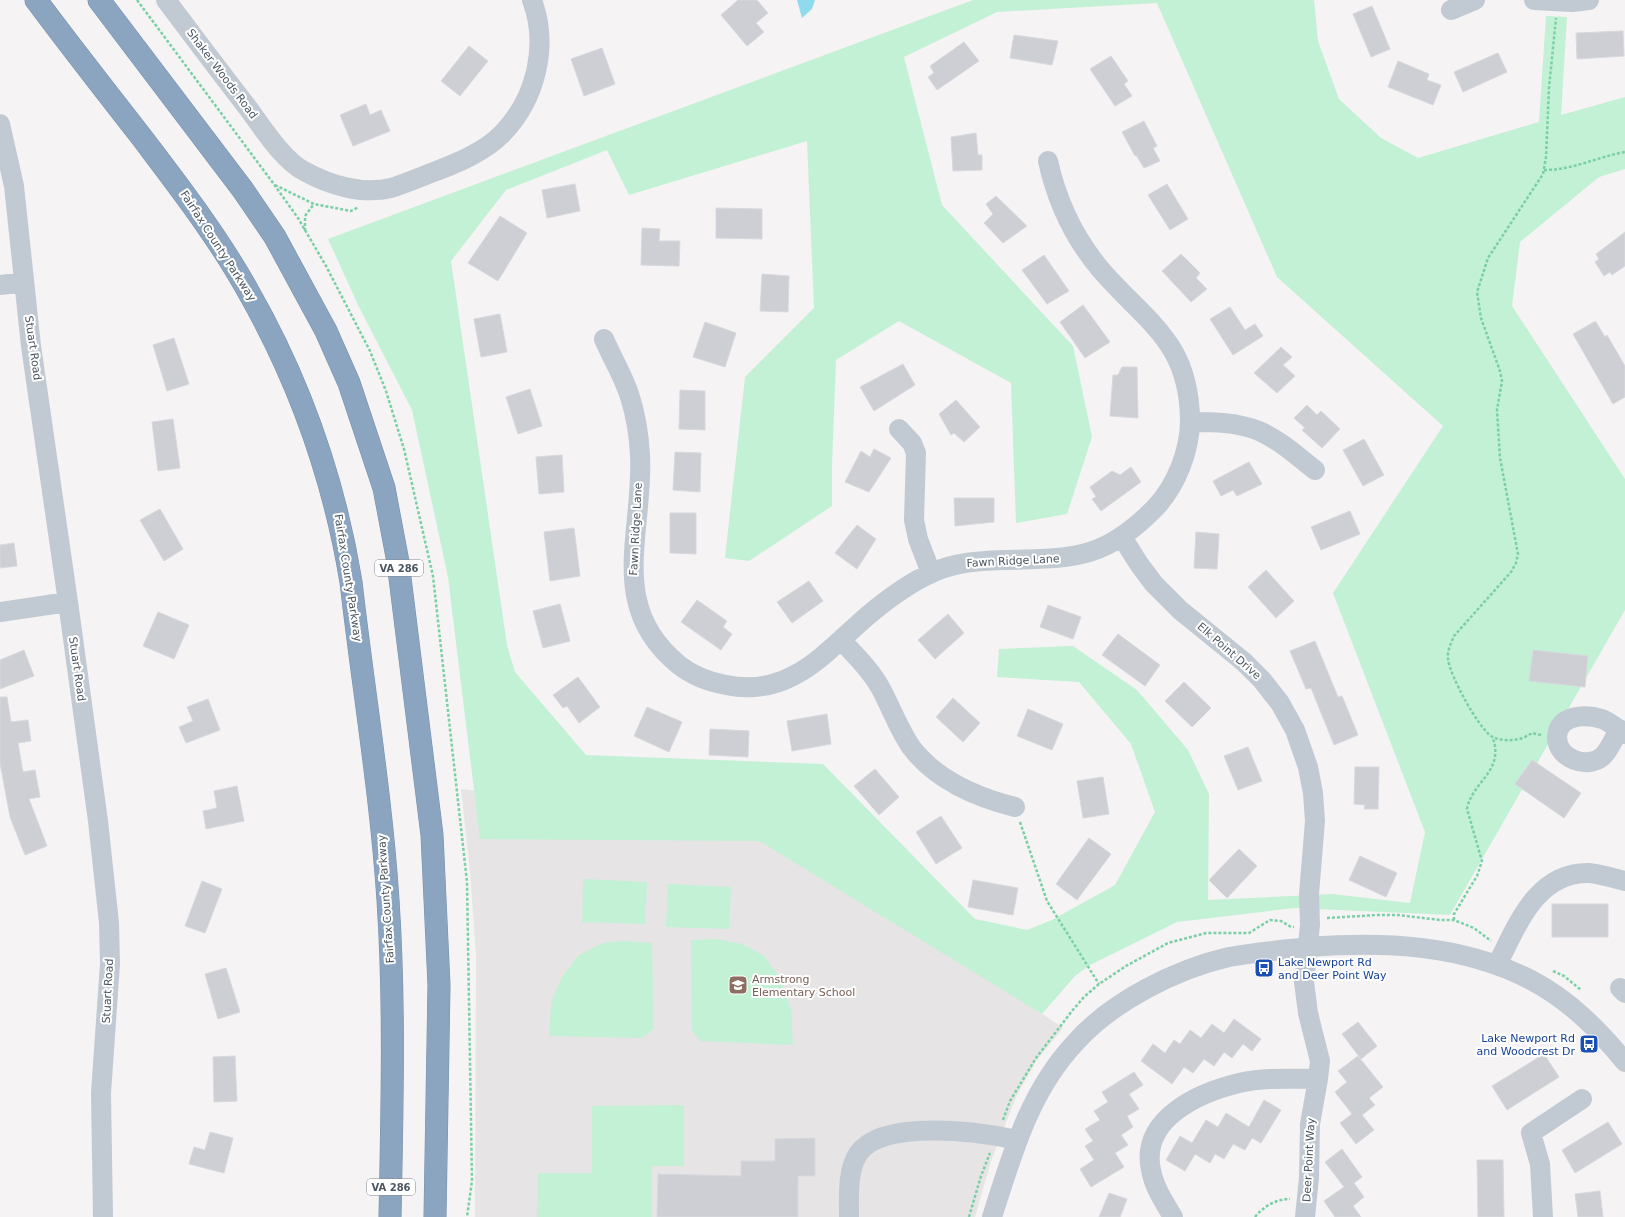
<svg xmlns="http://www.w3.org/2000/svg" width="1625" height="1217" font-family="'DejaVu Sans',sans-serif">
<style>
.education{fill:#e6e4e5}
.green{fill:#c3f1d5;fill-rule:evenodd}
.water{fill:#90daee}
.building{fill:#cdcfd5;stroke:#d7d9de}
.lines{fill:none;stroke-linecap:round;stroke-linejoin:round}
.highway-casing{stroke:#7690ad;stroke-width:23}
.path{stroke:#7ad0a6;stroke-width:2.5;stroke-dasharray:3 2;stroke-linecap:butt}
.minor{stroke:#c1cad2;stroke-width:20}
.highway{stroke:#8ba5c1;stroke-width:22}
.labels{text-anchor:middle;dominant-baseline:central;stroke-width:4;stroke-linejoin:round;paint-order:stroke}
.shield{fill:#fff;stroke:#808990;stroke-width:1}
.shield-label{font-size:10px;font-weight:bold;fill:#4a5661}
.street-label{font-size:11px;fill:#4a5661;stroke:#fff}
.transit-label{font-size:11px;fill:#164399;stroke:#fff;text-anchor:start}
.education-label{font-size:11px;fill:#785e54;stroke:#fff;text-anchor:start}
</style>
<rect width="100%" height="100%" fill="#f5f3f3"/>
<!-- education -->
<path class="education" d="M461 789 765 823 1063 1028 1036 1061 1016 1097 991 1161 975 1217H475L476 956 470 871Z"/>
<!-- green -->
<path class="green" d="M973 0H1314L1318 41 1339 99 1381 138 1418 158 1539 122 1546 16 1567 17 1561 115 1625 97V169L1599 177 1520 242 1512 306 1625 479V610L1450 915 1294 908 1177 922 1090 965 1075 976 1042 1014 759 841 480 839 448 577 412 410 359 307 328 239ZM1157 3 1277 277 1443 426 1333 593 1425 832 1410 903 1332 894 1208 900 1209 794 1188 750 1137 690 1073 646 999 649 997 677 1079 682 1131 744 1155 812 1115 885 1052 920 1027 930 975 919 823 764 586 755 515 672 507 645 451 261 506 190 607 150 629 195 807 141 814 308 745 377 725 558 749 561 832 506V465L836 360 899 321 1011 383 1016 523 1067 514 1092 437 1073 346 942 205 904 57 997 12Z
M583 879 647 882 645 924 582 922Z
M668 884 731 887 729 929 666 927Z
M717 939 742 944 764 956 780 978 791 1009 793 1045 701 1041 692 1031 691 940Z
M622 941 652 943 654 1029 642 1038 549 1036 551 1003 562 977 579 955 603 943Z
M684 1105V1166H652V1217H537L538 1173H592V1106Z"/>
<!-- water -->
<path class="water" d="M797 0H815L812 9 802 18Z"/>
<!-- building -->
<path class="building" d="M738 0H757L768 13 756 23 764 32 747 46 721 15Z
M1372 6 1390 49 1371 57 1353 14Z
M1623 31 1624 56 1577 59 1576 33Z
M1014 35 1058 41 1052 65 1010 58Z
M964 42 979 61 937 90 928 77 934 73 930 66Z
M469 46 488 61 460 96 441 81Z
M602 48 615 84 584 96 571 59Z
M1498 53 1507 72 1463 92 1454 72Z
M1111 56 1128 81 1124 84 1132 96 1115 106 1090 69Z
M1398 61 1429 74 1427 80 1441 85 1433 105 1388 87Z
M366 104 370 115 381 110 390 131 353 146 340 115Z
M1144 121 1157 146 1153 148 1160 161 1144 168 1136 155 1135 156 1122 132Z
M976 133 978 155H982V170L953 171 951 137Z
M575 184 580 211 547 218 542 190Z
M1167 184 1188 219 1170 230 1148 195Z
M996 196 1027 226 1003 243 984 223 993 214 986 204Z
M716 208 762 209V239L716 238Z
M500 216 527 233 498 281 468 263Z
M642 228 660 229 659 241H680L679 266 641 265Z
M1625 232V266L1612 275 1610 272 1604 276 1595 262 1599 259 1596 254Z
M1181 254 1200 273 1196 278 1207 289 1191 302 1162 271Z
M1044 255 1069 291 1047 304 1022 270Z
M762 274 789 276 788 312 760 311Z
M1083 305 1110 342 1085 358 1060 322Z
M1230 307 1245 330 1255 324 1263 336 1233 355 1210 319Z
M500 314 507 352 481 357 474 319Z
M705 322 736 333 725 367 693 357Z
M1594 322H1596L1605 337 1607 335 1625 366V397L1613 404 1573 334Z
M174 338 189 384 167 391 153 345Z
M1281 347 1292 357 1283 365 1295 376 1277 393 1254 373Z
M903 364 915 385 874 411 860 387Z
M1122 367H1137L1138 418 1110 416 1113 375H1118Z
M530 389 542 426 518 434 506 397Z
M680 390 705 391V430L679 429Z
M956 400 980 427 964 442 954 433 951 435 939 414Z
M1307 405 1317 415 1321 411 1340 429 1322 448 1302 430 1305 428 1294 418Z
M173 419 180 468 158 471 152 422Z
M1364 439 1384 475 1363 486 1343 450Z
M874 449 891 458 869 492 845 482 861 451 870 457Z
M675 452 701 453 700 492 673 490Z
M562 455 564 492 539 494 536 457Z
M1249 462 1262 484 1237 496 1233 490 1221 496 1213 481Z
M1131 467 1141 482 1101 511 1092 499 1096 497 1090 487 1112 471 1120 475Z
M954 498H994V522L955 526Z
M160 509 183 549 164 561 140 520Z
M1350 511 1360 534 1321 550 1311 527Z
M670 513H696V554L670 553Z
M857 525 876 539 857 569 835 553Z
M574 528 580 576 550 581 544 532Z
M1196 532 1219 534 1217 569 1194 568Z
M14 543 17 566 0 568V545Z
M1266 570 1294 601 1276 618 1248 587Z
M809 581 823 601 792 623 777 602Z
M697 600 727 621 723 627 732 634 721 650 681 622Z
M560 604 570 641 543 648 533 611Z
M1048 605 1081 617 1073 639 1040 627Z
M158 612 189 625 174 659 143 646Z
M948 614 964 633 935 659 918 640Z
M1118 634 1160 665 1145 686 1102 655Z
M1315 641 1338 697 1342 696 1358 735 1334 745 1311 688 1306 689 1290 651Z
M24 650 34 676 0 689V660Z
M1533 650 1588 656 1585 687 1529 681Z
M578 677 600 707 579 723 567 706 563 708 553 695Z
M1184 682 1211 708 1192 727 1165 701Z
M0 697H7L11 722 28 720 31 741 18 743 23 772 35 770 40 797 29 799 47 846 25 855 10 817 0 763Z
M953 698 980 723 963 742 936 717Z
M208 699 220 730 186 743 179 727 193 721 187 707Z
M647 707 682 722 669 752 634 736Z
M1028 709 1063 724 1052 750 1017 736Z
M827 714 831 744 792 751 787 721Z
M710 729 749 731 748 757 709 755Z
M1248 747 1262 781 1238 790 1224 756Z
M1532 760 1581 793 1564 818 1515 784Z
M1355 767H1379L1378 809H1364L1365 805 1354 804Z
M875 769 899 797 879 815 854 786Z
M1103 777 1109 814 1083 818 1077 781Z
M237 786 244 821 206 829 203 811 217 808 214 791Z
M941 816 962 848 936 864 916 832Z
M1089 838 1111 854 1077 900 1056 884Z
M1239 849 1257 866 1227 898 1209 880Z
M1360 856 1397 873 1386 897 1349 880Z
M973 880 1018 888 1013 915 968 907Z
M202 881 222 889 205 933 185 926Z
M1552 904H1608V937H1552Z
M226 968 240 1012 218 1019 205 974Z
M1234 1019 1261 1039 1252 1051 1243 1044 1232 1058 1224 1052 1214 1066 1204 1059 1193 1073 1184 1067 1172 1084 1141 1061 1153 1044 1165 1053 1174 1040 1180 1044 1190 1030 1201 1038 1212 1024 1224 1033Z
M1358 1022 1377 1046 1361 1059 1342 1034Z
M1544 1054 1559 1077 1507 1110 1492 1086Z
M235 1056 237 1101 214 1102 213 1057Z
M1358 1056 1383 1087 1369 1098 1375 1105 1362 1115 1374 1130 1356 1144 1340 1123 1352 1114 1335 1092 1347 1082 1338 1071Z
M1134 1072 1143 1085 1129 1094 1139 1109 1127 1116 1133 1127 1121 1135 1128 1145 1115 1153 1124 1167 1091 1187 1080 1169 1094 1160 1085 1146 1093 1141 1085 1129 1100 1120 1094 1111 1108 1102 1102 1092Z
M1264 1100 1281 1110 1261 1143 1252 1138 1245 1150 1233 1144 1224 1159 1215 1154 1210 1163 1195 1154 1185 1171 1166 1160 1180 1136 1192 1143 1206 1120 1218 1127 1226 1113 1249 1127Z
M1608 1122 1622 1144 1575 1173 1562 1150Z
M210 1132 233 1138 224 1173 189 1164 194 1147 205 1150Z
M815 1138V1176H798V1217H657L658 1174 741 1176V1161H775V1139Z
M1342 1149 1362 1177 1354 1183 1364 1197 1353 1206 1361 1217H1335L1324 1201 1344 1187 1325 1162Z
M1477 1160H1503L1504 1217H1478Z
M1600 1191 1603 1217H1578L1575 1194Z
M1109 1193 1127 1199 1120 1217H1099Z"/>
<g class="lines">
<defs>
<path id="highway" d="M36 0C71 47 107 93 143 139 180 188 218 237 248 291 300 382 334 479 351 582 363 688 381 793 388 900 395 1005 392 1112 390 1217
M99 0 243 190 275 237 326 331 349 383 384 488 398 562 432 835 439 985 435 1217"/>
</defs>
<!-- highway casing -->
<use href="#highway" class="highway-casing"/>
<!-- path -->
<path class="path" d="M137 0 273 183 298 218 326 266 370 351 386 391 404 449 433 576 467 882 472 1181 467 1217
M1544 170C1573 170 1597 157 1625 152
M275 185 314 204 351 211 359 207
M305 231V216L314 204
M1541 735 1532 733C1521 741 1504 743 1491 736 1478 727 1450 676 1448 659 1447 651 1451 643 1454 636L1511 572 1516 563 1518 554 1500 458 1497 410 1502 381 1500 371 1481 318 1477 292 1488 258 1543 174 1546 157 1549 88 1556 18
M1020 822 1047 901 1099 984
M1327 918 1377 915H1398L1440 920H1454L1474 928 1491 941
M1454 920V914L1477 876 1482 861 1467 809C1472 781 1506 771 1492 736
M1553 971 1564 976 1581 990
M1003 1120 1010 1101 1036 1058 1072 1011 1084 997 1099 984 1126 966 1168 943 1206 933H1249L1270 920 1281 921 1291 927H1294
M969 1217 981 1176 990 1153
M1255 1217C1264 1206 1276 1199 1290 1199"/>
<!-- minor -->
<path class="minor" d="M166 0C193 36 220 72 248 108 262 127 283 160 304 171 329 185 362 195 391 188 404 184 418 178 431 173 455 164 483 153 502 134 536 99 549 46 532 0
M1534 0 1572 2 1589 0
M1451 10 1475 0
M0 124 14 186 31 346 68 602 98 821 109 923 110 964 101 1093 103 1217
M0 285 24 282
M604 339C612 358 624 377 630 397 636 416 639 436 640 455 644 533 606 606 679 665 693 676 709 682 726 685 788 698 823 655 865 618 886 600 908 583 934 572 956 562 979 561 1003 560 1073 558 1103 561 1155 508 1176 486 1190 451 1190 420 1189 341 1147 323 1101 270 1074 238 1057 202 1048 161
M1190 422C1214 422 1237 422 1259 431 1280 440 1297 456 1315 470
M899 429 912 443 916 453 914 520 918 539 931 573
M1122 537 1139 564 1154 584 1180 610 1244 662 1262 680 1280 703 1295 730 1308 767 1313 793 1315 821 1309 894 1310 925 1304 982 1308 1013 1320 1061 1318 1079 1310 1124 1309 1178 1305 1217
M0 612 68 602
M841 640C855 655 870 669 880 687 891 707 898 728 911 747 936 780 975 797 1015 807
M1619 729C1614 738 1610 749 1603 756 1588 770 1557 759 1557 737 1558 714 1586 714 1602 719 1610 722 1618 729 1625 734
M1497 965C1517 926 1536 872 1589 873 1600 874 1613 878 1625 881
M1620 988 1625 993
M849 1217C849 1198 847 1171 858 1154 882 1118 981 1132 1017 1140
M992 1217C1012 1155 1029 1092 1075 1043 1111 1002 1176 969 1229 957 1256 952 1282 950 1309 947 1385 941 1463 945 1531 980 1569 1000 1598 1029 1625 1062
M1173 1217C1164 1202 1154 1187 1151 1170 1140 1119 1198 1093 1239 1083 1264 1077 1292 1079 1318 1079
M1543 1217 1540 1164 1531 1133 1582 1099"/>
<!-- highway -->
<use href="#highway" class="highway"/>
</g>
<!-- icons -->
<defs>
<symbol id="bus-square" viewBox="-11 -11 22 22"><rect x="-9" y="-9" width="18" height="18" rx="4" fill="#1a4fb4" stroke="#fff"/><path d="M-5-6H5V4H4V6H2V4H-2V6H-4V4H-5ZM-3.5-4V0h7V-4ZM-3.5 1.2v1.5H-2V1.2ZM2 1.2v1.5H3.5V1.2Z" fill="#fff"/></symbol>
<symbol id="school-square" viewBox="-11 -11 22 22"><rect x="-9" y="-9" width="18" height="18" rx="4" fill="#8d6e63" stroke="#fff"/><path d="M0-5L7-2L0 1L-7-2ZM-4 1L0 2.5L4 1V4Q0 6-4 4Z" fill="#fff"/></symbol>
</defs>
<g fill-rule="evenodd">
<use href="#bus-square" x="1253" y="957" width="22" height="22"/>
<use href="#school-square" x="727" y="974" width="22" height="22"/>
<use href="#bus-square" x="1578" y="1033" width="22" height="22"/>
</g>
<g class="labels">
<!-- shield labels -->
<g class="shield">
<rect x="375" y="560" width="48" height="16" rx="3"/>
<rect x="367" y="1179" width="48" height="16" rx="3"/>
</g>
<g class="shield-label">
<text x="399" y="568">VA 286</text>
<text x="391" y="1187">VA 286</text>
</g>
<!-- street labels -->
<g class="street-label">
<text transform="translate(222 74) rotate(53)">Shaker Woods Road</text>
<text transform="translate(218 246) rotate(57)">Fairfax County Parkway</text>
<text transform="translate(33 348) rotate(82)">Stuart Road</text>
<text transform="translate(636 529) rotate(-87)">Fawn Ridge Lane</text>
<text transform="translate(1013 561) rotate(-3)">Fawn Ridge Lane</text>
<text transform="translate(348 578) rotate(81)">Fairfax County Parkway</text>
<text transform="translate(1229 651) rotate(41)">Elk Point Drive</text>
<text transform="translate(77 669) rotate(82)">Stuart Road</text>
<text transform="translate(386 899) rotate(-94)">Fairfax County Parkway</text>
<text transform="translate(108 991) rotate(-87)">Stuart Road</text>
<text transform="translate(1309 1160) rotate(-87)">Deer Point Way</text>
</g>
<!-- transit labels -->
<g class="transit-label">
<text x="1278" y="962">Lake Newport Rd<tspan x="1278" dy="13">and Deer Point Way</tspan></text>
<text x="1575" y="1038" text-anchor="end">Lake Newport Rd<tspan x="1575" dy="13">and Woodcrest Dr</tspan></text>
</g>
<!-- education labels -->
<g class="education-label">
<text x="752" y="979">Armstrong<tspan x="752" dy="13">Elementary School</tspan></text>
</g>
</g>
</svg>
